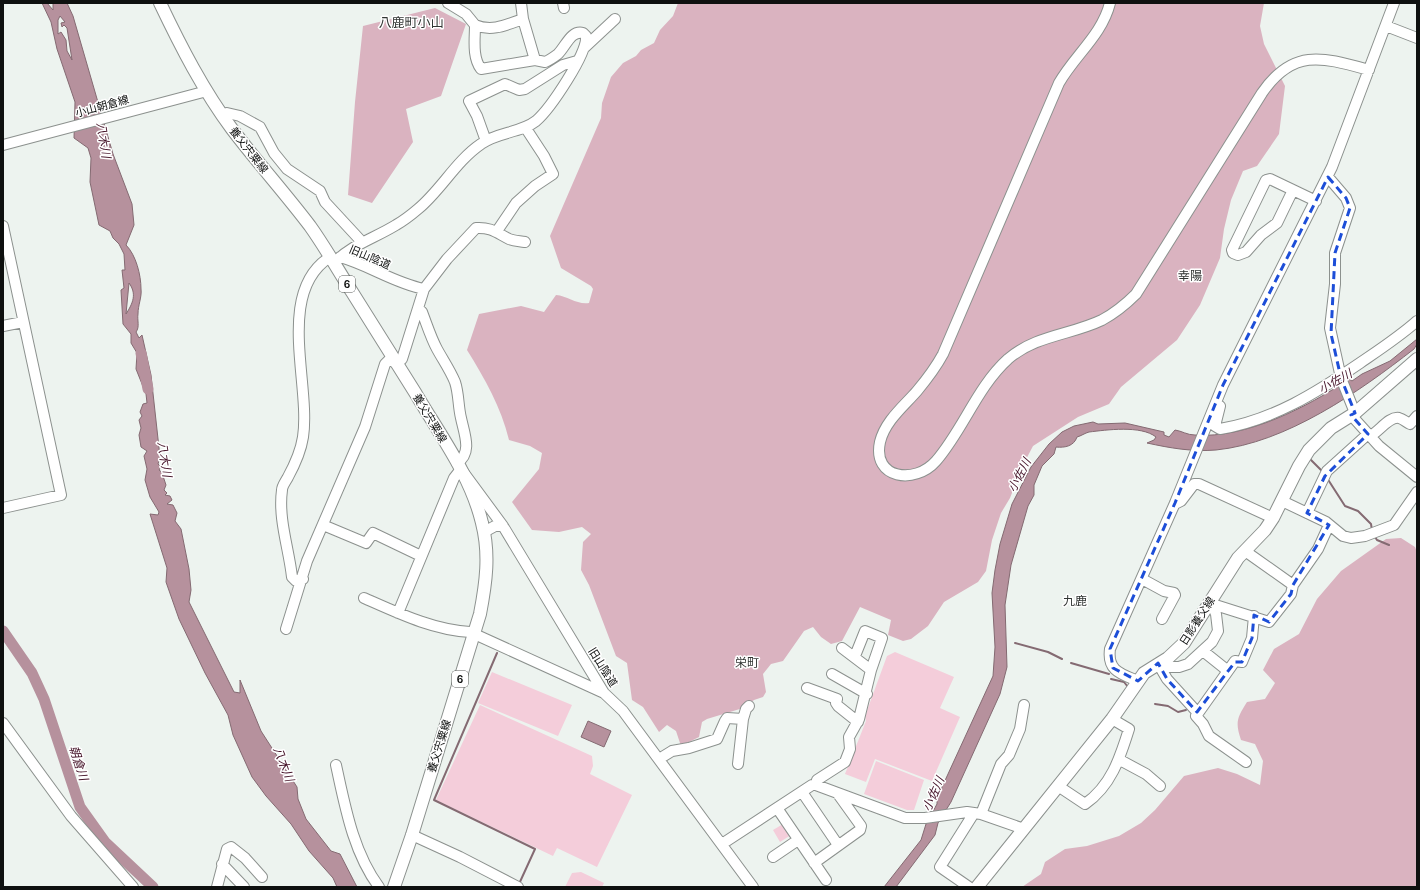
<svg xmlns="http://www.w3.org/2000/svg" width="1420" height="890" font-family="Inter,'Noto Sans JP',sans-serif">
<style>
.green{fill:#f4cdda}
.forest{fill:#dab3c0}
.water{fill:#b6919d;stroke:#846a72;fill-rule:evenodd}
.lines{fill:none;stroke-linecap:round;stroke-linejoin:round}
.stream{stroke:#846a72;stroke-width:2}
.river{stroke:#b6919d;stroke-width:11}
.minor-casing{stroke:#8c918e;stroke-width:12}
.major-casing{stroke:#8c918e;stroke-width:14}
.minor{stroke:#fff;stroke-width:10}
.major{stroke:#fff;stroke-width:12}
.marked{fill:none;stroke:#1d4ed8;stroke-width:3;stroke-dasharray:8 5;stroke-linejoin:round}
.labels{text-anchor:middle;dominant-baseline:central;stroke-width:3;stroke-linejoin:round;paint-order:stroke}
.shield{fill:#fff;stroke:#565857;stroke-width:1}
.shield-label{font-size:10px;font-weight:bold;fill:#0e100f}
.street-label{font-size:11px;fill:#0e100f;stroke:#fff}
.water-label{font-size:12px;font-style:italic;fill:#46152a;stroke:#fff}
.neighbourhood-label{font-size:12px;fill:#313533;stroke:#fff}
.quarter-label{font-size:13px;fill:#313533;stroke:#fff}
</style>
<rect width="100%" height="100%" fill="#edf3ef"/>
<!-- green -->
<path class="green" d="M895 652 954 677 940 708 960 717 932 781 875 759 866 782 845 774 866 721 865 716 887 656Z
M492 672 572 705 558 736 478 703Z
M480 705 592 756 593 766 590 774 632 795 597 867 557 848 553 856 436 800Z
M876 761 924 780 914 810H907L864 794Z
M783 824 791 835 780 842 773 830Z
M581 872 604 883 602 887H565L572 873Z"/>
<!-- forest -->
<path class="forest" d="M678 3H1264L1260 26 1264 44 1285 86 1279 134 1257 166 1243 171 1231 200 1224 229 1220 258 1200 305 1177 340 1121 387 1109 404 1078 417 1033 446 1022 467 1010 498 1001 513 992 540 986 571 978 582 944 602 928 626 911 639 903 641 888 635 891 620 860 607 842 641 831 644 821 637 813 627 804 631 783 661 771 664 763 674 766 692 763 697 754 700 743 708 707 719 702 722 699 737 681 746 676 731 667 725 659 732 643 707 632 700 627 663 616 656 589 585 581 570 583 542 591 534 582 527 559 532 532 530 512 502 539 469 542 453 530 446 509 440C501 407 485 379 467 350L479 314 521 306 544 312 556 295C568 296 577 305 589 303L593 289 591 286 561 268 550 236 601 118 602 103 611 77 623 63 636 56 641 50 654 43 660 30 673 16Z
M435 8 466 24 441 96 406 109 413 142 372 203 348 195 355 102 363 26Z
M1401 538 1415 547 1417 552V887H1022L1041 874 1045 862 1065 849 1087 846 1119 836 1141 823 1155 810 1184 776 1218 768 1237 774 1260 785 1263 761 1255 744 1241 740C1235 722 1237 718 1247 702L1265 699 1275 683 1263 670 1274 649 1299 634 1317 599 1341 571 1386 539Z"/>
<!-- water -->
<path class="water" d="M42 3H47L53 10V3H67L73 16 113 154 132 204 134 225 126 245C136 255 141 275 141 289 142 297 138 305 138 314 137 320 140 327 136 332L139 338 142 335 151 375 160 457 158 464 161 467 159 470 164 474 163 476 166 485 164 490 167 493 165 495 170 496 172 500 167 504 173 505 177 513 175 521 181 529 189 569 191 590 189 602 234 692 240 693V680L261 731 297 787 298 799 306 819 331 851 340 854 357 887H337L333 878 309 851 291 824 266 796 252 777 233 735 228 715 205 673 179 619 166 582 167 568 150 514 158 515 159 512 150 497 145 480 147 469 144 456 147 451 141 447 139 435 141 428 139 420 142 416 140 412 143 404 147 403 146 394 136 369 137 353 131 343V334L123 324 121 290 124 288 122 270H125L124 254 119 244 113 238 110 231 99 225 90 182 91 158 88 148 74 138 75 102 57 49 51 22ZM60 16 65 22 61 23 62 27 64 25 67 28 72 60 67 51 66 40 61 32 58 34V20ZM129 283C137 294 133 303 126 314Z
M1417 339V344L1414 349C1359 392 1286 443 1216 450 1192 452 1170 448 1147 443L1154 440 1156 437C1141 425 1106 430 1089 432 1085 433 1081 436 1077 437 1074 446 1065 448 1056 447L1054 454 1042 466 1034 485V495L1028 506 1011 565 1005 605 1007 667 1000 694 951 802 938 823 935 835 896 887H884L921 840 926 824 937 804V798L993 676 995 647 992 593 995 570 1000 544 1012 504 1031 467 1049 444 1062 432 1074 426 1093 422 1098 424 1125 423 1164 432V435L1169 437 1175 430C1182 431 1187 435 1195 435 1245 439 1308 407 1349 379L1352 381 1362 374 1390 361Z
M588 721 611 731 604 747 581 737Z"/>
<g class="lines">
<!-- stream -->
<path class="stream" d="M1310 459 1323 472
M1327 478 1345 506 1358 511 1371 524 1372 530
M1375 537 1377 540 1389 545
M1015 643 1048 652 1062 659
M497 653 434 800 535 849 519 884
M1071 663 1109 674
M1111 679 1124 682 1128 687
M1155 704 1168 706 1178 712 1186 710"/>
<!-- river -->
<path class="river" d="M141 353 148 389
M3 631 32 673 44 699 80 807 105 842 153 887"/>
<defs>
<path id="minor" d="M521 3 523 19
M563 3 564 8
M1110 3C1102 35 1075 55 1059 83L943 354C936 367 927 379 917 391 904 406 885 421 880 442 872 479 915 485 936 461 963 430 977 387 1008 359 1036 335 1071 335 1102 320 1115 313 1126 304 1136 294L1262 93C1293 48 1322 57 1369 70
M475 25C492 32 506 25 523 19L535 60
M1386 26 1417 38
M585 47 615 19
M223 116 227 113 240 116 260 127 274 153 287 169 320 191 325 202 362 242
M486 141 477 116 469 101 505 84 519 90 525 89 563 65 577 61
M3 145 207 91
M1328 177 1346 198 1350 208 1335 253V284L1330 328 1341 378 1355 413
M1293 190 1277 223 1261 235 1246 252 1238 255 1233 253 1232 250 1266 180 1270 179 1316 201
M3 226 61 495 3 508
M497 231 516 203 535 186 553 174 544 156 525 127
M340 257C369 265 394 283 424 289
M334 263C351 245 375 238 396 225 403 221 411 215 418 209 441 190 456 161 481 144 497 132 521 133 536 121 550 109 588 53 586 36L583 33C571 30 566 46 558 54 554 57 550 60 545 62L535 60 481 69C472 57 475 39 475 25L466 14 448 3
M418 308 422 312C427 325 431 338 437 349 443 360 450 370 455 382 459 394 458 406 461 418 464 433 473 453 457 463
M3 326 23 322
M1220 406 1215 426 1220 429C1273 420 1316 393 1360 363 1379 350 1399 337 1417 321
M1351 415 1379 446 1417 477
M1370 436C1379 432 1389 416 1399 418 1403 419 1406 422 1410 424L1417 416
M1282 501 1326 522 1343 536 1351 538 1365 536 1394 525 1417 492
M1177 503 1181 501 1194 484H1199L1273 518
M1307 513 1327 471 1368 434
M323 525 366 543 373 533 421 556
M484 532 495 526H503
M1245 551 1293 585 1318 549 1329 525
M303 579 296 581 292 577C289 549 278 519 282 490 282 486 286 481 288 477 294 466 301 450 303 437 311 384 275 292 330 257
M1142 579 1164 591 1174 593 1175 595 1162 619
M364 598C398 613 433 630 470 632L604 693
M1209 603 1269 622 1291 594 1293 585
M398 613 454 478 461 469 503 526 604 693 623 711 753 887
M286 629 307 561 365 427 385 364 389 360 397 363 402 359 424 289 447 259 476 228C491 227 497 233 509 239 514 241 520 241 525 242
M842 648 871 670
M1203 651 1228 671
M1158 664 1160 667H1179L1188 664 1212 642 1218 631 1216 614 1212 605
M1160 667 1167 679 1197 712
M832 674 867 694
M1138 681C1121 674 1107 671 1110 649L1175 503 1223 385 1332 167 1394 3
M807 688 837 699 836 703 838 706 858 722
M743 719 746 709 749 706
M3 723 71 816 133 887
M659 759 672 751 689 748 717 739 725 721 727 718 743 719 738 764
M1120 760 1146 774 1160 786
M1246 762 1209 736 1203 724 1196 716 1235 661 1242 662 1252 638 1254 616
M336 765C345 806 353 852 379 887
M816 785 817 780 845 762 850 749 849 737 859 719 871 670 882 638 865 631 855 656
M1058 786 1085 804C1111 786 1120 758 1129 729L1112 719
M802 792 838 845
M777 808 826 880
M981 814 1001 764 1009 755 1020 729 1024 705
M412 835 460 857 518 887
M722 844 812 785H816L905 818H925L967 812 981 814 1024 829
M773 857 798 840
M814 863 860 830 861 826 838 794
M222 864 244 887
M217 887 227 849 231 847 245 858 262 877
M969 887 940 867 974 813"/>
<path id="major" d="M160 3C181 47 203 90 232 129 257 162 285 193 310 226 325 247 338 270 352 292 373 326 395 360 416 394 440 435 471 476 482 523 490 554 486 583 480 614L412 835 394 887
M977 887 1112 719 1144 673 1168 658 1184 643 1238 558 1265 530 1273 518 1299 466 1309 450 1331 428 1355 413 1417 359"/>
</defs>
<!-- minor casing -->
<use href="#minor" class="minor-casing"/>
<!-- major casing -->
<use href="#major" class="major-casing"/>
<!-- minor -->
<use href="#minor" class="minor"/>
<!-- major -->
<use href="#major" class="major"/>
</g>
<!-- marked area -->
<path class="marked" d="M1328 177 1346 198 1350 208 1335 253 1331 334 1341 378 1355 413 1351 415 1368 434 1325 476 1307 513 1329 525 1293 585 1291 594 1269 622 1254 615 1252 638 1242 662H1235L1197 712 1167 679 1158 663 1138 681 1113 668 1110 649 1175 503 1223 385Z"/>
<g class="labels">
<!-- shield labels -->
<g class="shield">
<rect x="339" y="276" width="16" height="16" rx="3"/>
<rect x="452" y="671" width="16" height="16" rx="3"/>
</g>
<g class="shield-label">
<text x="347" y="284">6</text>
<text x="460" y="679">6</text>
</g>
<!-- street labels -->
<g class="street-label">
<text transform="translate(102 106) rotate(-15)">小山朝倉線</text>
<text transform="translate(249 150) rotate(52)">養父宍粟線</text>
<text transform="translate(370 257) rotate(23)">旧山陰道</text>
<text transform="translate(430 418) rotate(59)">養父宍粟線</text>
<text transform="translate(1197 621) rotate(-57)">日影養父線</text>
<text transform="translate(603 667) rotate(58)">旧山陰道</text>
<text transform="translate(439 746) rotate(-73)">養父宍粟線</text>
</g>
<!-- water labels -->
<g class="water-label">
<text transform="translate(104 140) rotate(81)">八木川</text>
<text transform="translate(1335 381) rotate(-29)">小佐川</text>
<text transform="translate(165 459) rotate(81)">八木川</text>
<text transform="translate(1019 475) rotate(-63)">小佐川</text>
<text transform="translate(79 763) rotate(72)">朝倉川</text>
<text transform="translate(284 764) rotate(69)">八木川</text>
<text transform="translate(933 794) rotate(-66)">小佐川</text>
</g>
<!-- neighbourhood labels -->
<g class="neighbourhood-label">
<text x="1190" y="275">幸陽</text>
<text x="1075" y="600">九鹿</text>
<text x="747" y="662">栄町</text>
</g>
<!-- quarter labels -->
<g class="quarter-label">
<text x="411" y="22">八鹿町小山</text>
</g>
</g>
<!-- border -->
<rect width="1420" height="890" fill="none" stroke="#0e100f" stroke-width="8"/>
</svg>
